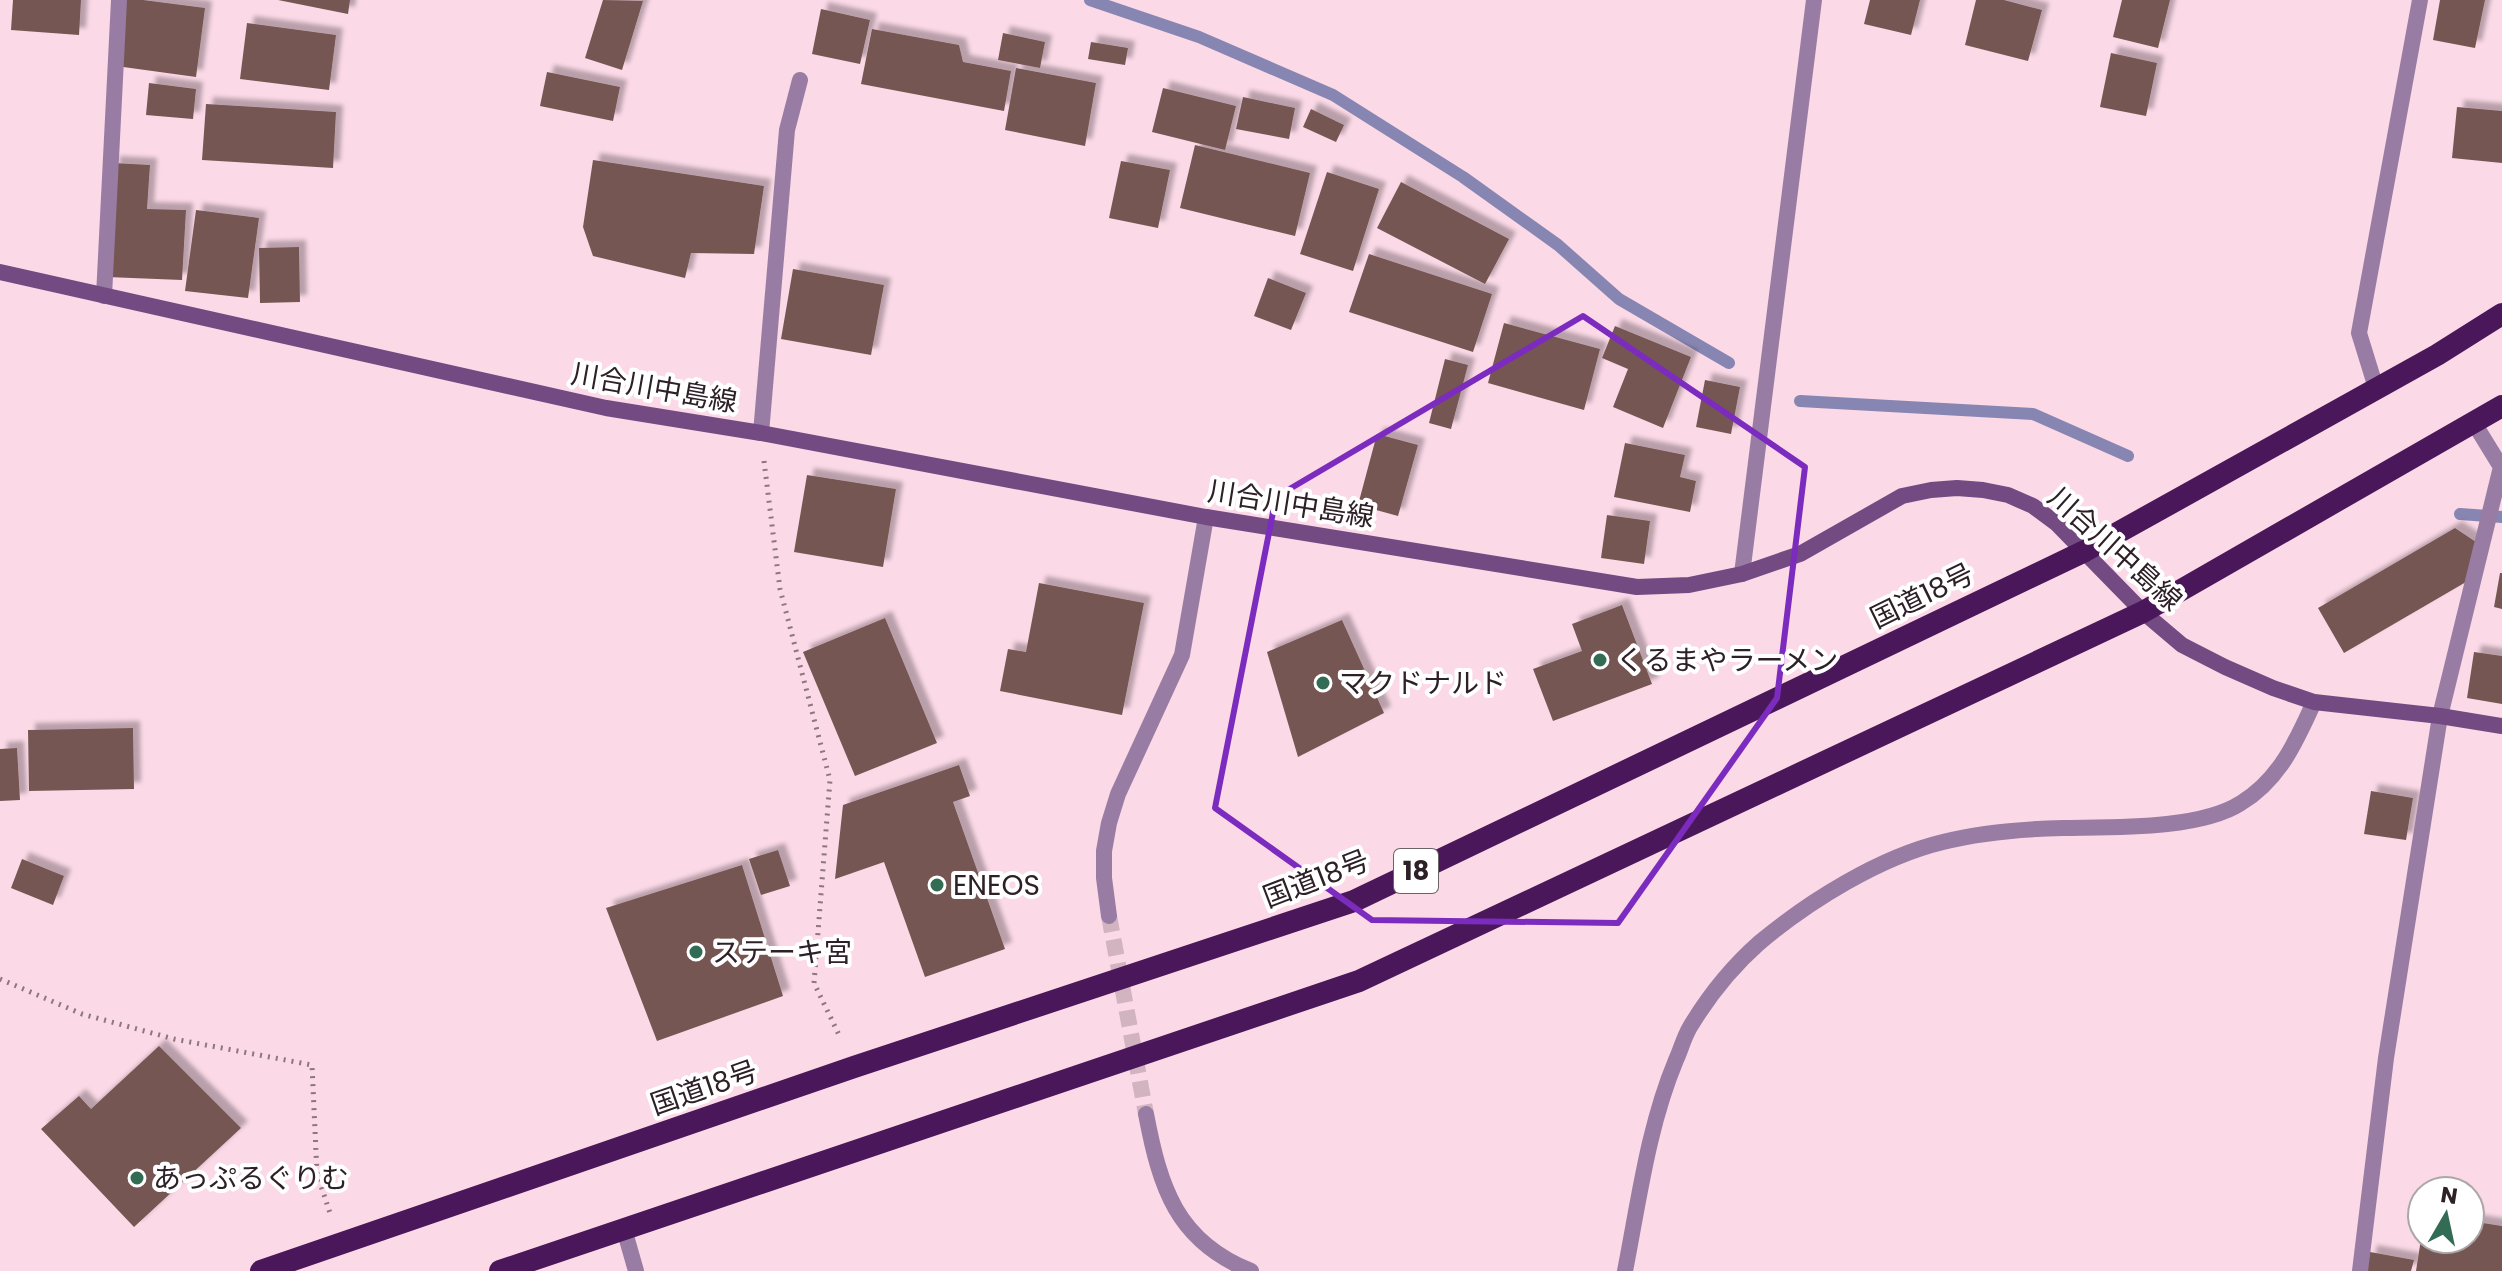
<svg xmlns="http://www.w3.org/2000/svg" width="2502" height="1271" font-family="Poppins,'Noto Sans JP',sans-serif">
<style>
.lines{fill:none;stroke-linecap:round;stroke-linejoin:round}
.stream{stroke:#8785b1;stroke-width:12}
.building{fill:#765653;filter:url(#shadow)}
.minor-tunnel{stroke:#d2b4c0;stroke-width:16;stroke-dasharray:16 8;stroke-linecap:butt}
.path{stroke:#8d7680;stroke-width:5;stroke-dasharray:2 6;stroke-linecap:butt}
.service{stroke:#987ca3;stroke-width:16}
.minor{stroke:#987ca3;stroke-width:16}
.tertiary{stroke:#987ca3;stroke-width:16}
.secondary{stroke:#734a82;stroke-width:16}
.trunk{stroke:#4a175a;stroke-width:22}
.marked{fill:none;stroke:#7b2cbf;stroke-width:6;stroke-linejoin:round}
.poi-dot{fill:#336c55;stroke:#fff;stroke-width:3}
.labels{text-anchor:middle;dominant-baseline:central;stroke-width:8;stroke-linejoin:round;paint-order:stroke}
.shield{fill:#fff;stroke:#6c6367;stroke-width:2}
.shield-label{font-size:26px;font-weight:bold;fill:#2d2026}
.street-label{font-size:28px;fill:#2d2026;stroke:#fff}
.poi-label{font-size:28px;fill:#2d2026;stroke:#fff;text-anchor:start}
</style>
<defs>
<filter id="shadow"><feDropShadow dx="7" dy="-7" stdDeviation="2" flood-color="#0004"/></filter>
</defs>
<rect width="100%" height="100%" fill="#fbd9e7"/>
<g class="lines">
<!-- stream -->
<path class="stream" d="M1090 0 1199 37 1333 95 1463 177 1558 245 1619 299 1729 363
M1800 401 2033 414 2128 456
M2460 514 2502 517"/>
</g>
<!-- building -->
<path class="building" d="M13 0H81L79 35 11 30Z
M124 0H143L205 8 196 77 116 66Z
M278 0H350L348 14Z
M603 0 643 1 622 70 585 58Z
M1870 0H1920L1911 35 1864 24Z
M1976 0H2004L2042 10 2028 61 1965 45Z
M2122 0H2170L2158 48 2113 37Z
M2440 0H2485L2475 48 2433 40Z
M821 9 870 20 860 64 812 54Z
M247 23 336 35 329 90 240 79Z
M872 29 959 45 963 62 1011 71 1004 111 861 84Z
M1003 33 1045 42 1040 68 998 60Z
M1091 42 1128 48 1125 65 1088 59Z
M2111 53 2157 63 2146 116 2100 107Z
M1016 68 1096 83 1085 146 1005 130Z
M547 72 620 87 613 121 540 106Z
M149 83 196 89 193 119 146 115Z
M1163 88 1236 106 1225 150 1152 132Z
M1243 97 1295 108 1289 139 1236 129Z
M206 104 336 112 333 168 202 160Z
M2457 107 2502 111V163L2452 158Z
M1311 109 1344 125 1336 142 1303 127Z
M1195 145 1310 173 1295 236 1180 208Z
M593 160 764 186 754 254 691 253 685 278 593 256 583 227Z
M1121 161 1170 170 1158 228 1109 218Z
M113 163 150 165 147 209 186 210 182 280 107 277Z
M1327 172 1379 189 1353 271 1300 254Z
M1401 182 1509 239 1485 284 1377 228Z
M196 210 259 218 248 298 185 291Z
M299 247 300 302 260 303 259 248Z
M1369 254 1492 294 1473 352 1349 312Z
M793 269 884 285 871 355 781 339Z
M1268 278 1306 293 1291 330 1254 316Z
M1504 323 1600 349 1584 410 1488 383Z
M1615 326 1691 357 1663 428 1613 407 1628 369 1602 358Z
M1445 359 1468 365 1451 429 1429 423Z
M1705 380 1740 387 1731 434 1696 427Z
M1377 434 1418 445 1398 516 1358 505Z
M1625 443 1685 455 1680 477 1696 481 1690 512 1614 497Z
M807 475 896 489 883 567 794 552Z
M1607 515 1650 521 1644 564 1601 558Z
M2455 528 2476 542 2466 582 2344 653 2318 608Z
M2500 573H2502V609L2494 607Z
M1039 583 1144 603 1122 715 1000 691 1008 649 1026 652Z
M1622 605 1652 684 1553 721 1533 669 1582 651 1572 624Z
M885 618 937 743 855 776 803 652Z
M1342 620 1384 713 1298 757 1267 652Z
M2474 652 2502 656V704L2467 698Z
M133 728 134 789 29 791 28 730Z
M17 748 20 800 0 801V749Z
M959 765 970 796 953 802 1005 949 925 977 884 862 835 879 843 805Z
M2371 791 2413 798 2406 840 2364 834Z
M778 850 790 886 761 895 749 859Z
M22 859 64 876 53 905 11 888Z
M742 865 783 996 657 1041 606 908Z
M159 1046 241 1128 134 1227 41 1129 79 1096 91 1109Z
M2470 1221 2502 1226V1271H2416L2421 1239H2470Z
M2370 1252 2414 1260 2411 1271H2367Z"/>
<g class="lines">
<!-- minor-tunnel -->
<path class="minor-tunnel" d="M1109 916 1146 1114"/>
<!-- path -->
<path class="path" d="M764 461 780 589 830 780 814 983 840 1037
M0 979 82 1014 174 1039 312 1065 317 1174 330 1213"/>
<!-- service -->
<path class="service" d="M2360 1271 2386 1058 2440 716"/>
<!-- minor -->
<path class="minor" d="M104 296 119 0
M2376 388 2359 333 2420 0
M761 433 787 130 800 80
M2440 716 2501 467 2474 423
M1109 916 1104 878V851L1109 823 1118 794 1182 655 1206 517
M1146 1114C1160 1187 1176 1241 1251 1271
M624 1229 636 1271"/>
<!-- tertiary -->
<path class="tertiary" d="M1742 574 1814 0
M1625 1271C1639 1200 1648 1127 1676 1060 1681 1049 1684 1037 1690 1027 1708 997 1733 966 1759 943 1809 901 1880 857 1943 842 1983 832 2022 829 2063 828 2112 827 2199 830 2241 803 2279 780 2296 742 2314 702"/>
<!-- secondary -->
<path class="secondary" d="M0 272 606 408 761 433 1206 517 1637 587 1689 585 1742 574 1800 554 1902 496 1931 490 1957 488 1983 490 2008 495 2033 506 2056 523 2143 612 2182 645 2225 667 2273 688 2314 702 2440 716 2502 726"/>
<!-- trunk -->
<path class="trunk" d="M261 1271 854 1067 1354 901 2085 551 2437 355 2502 314
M500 1271 1359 981 2143 612 2502 406"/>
</g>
<!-- marked area -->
<path class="marked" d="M1583 316 1805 467 1777 698 1618 923 1372 920 1215 808 1276 497Z"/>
<!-- markers -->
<g class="poi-dot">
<circle cx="1600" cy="660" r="8"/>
<circle cx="1323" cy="683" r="8"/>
<circle cx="937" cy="885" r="8"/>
<circle cx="696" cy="952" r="8"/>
<circle cx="137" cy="1178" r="8"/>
</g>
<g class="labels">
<!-- shield labels -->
<rect class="shield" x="1394" y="849" width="44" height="44" rx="6"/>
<g class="shield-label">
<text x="1416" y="871">18</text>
</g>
<!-- street labels -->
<g class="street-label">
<text transform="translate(654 388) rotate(10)">川合川中島線</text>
<text transform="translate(1291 504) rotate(9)">川合川中島線</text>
<text transform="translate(2115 549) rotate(42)">川合川中島線</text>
<text transform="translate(1922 596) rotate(-26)">国道18号</text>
<text transform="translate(1316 879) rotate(-21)">国道18号</text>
<text transform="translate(704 1088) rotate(-19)">国道18号</text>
</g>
<!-- poi labels -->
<g class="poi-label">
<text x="1616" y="660">くるまやラーメン</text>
<text x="1339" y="683">マクドナルド</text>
<text x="953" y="885">ENEOS</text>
<text x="712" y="952">ステーキ宮</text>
<text x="153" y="1178">あっぷるぐりむ</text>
</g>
</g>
<!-- north arrow -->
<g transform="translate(2446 1215) rotate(9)"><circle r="38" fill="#ffffff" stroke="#aba6a8" stroke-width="2"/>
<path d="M0-6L14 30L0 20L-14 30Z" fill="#336c55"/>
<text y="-12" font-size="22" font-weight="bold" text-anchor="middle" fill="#2d2026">N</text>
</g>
</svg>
